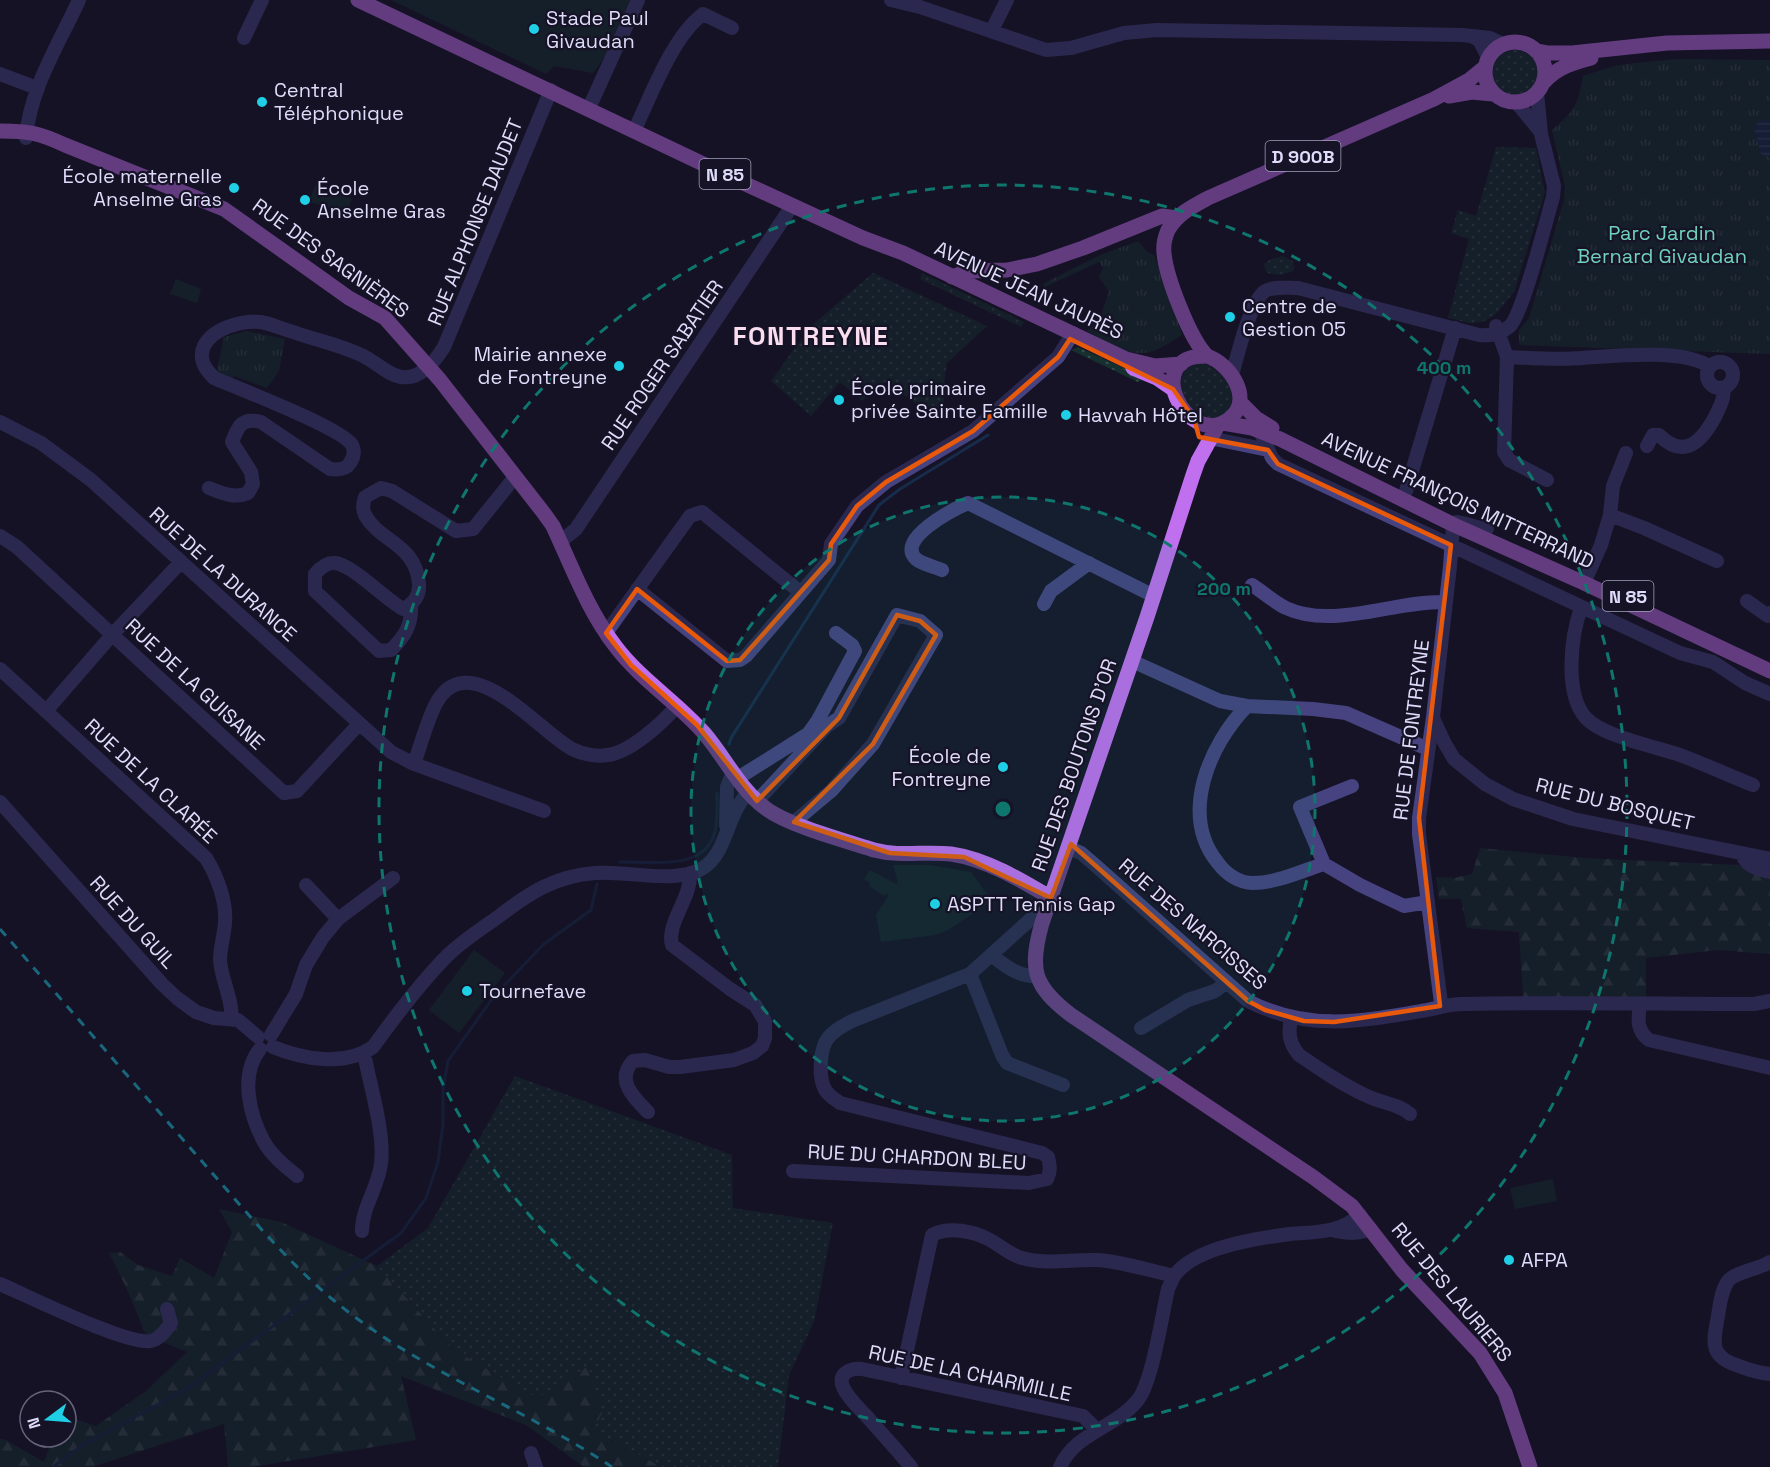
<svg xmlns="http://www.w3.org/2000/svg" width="1770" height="1467" font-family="'Space Grotesk',sans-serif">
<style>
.grass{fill:url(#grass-dots)}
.forest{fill:url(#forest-firs)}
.park{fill:url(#park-tufts)}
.garden{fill:#162f2f}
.water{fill:url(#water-rules)}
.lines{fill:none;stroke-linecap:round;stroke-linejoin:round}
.stream{stroke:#172b4b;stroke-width:3}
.minor{stroke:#464380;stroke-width:14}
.major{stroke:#c06fee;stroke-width:15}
.rail{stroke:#1ecfe5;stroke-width:3;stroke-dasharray:9 8;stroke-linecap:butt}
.marked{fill:none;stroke:#e8590c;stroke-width:4.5;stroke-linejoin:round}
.ring{fill:none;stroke:#0f766e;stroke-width:3;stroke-dasharray:10 8}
.poi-dot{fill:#1ecfe5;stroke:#161326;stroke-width:2}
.labels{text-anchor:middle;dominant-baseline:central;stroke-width:4.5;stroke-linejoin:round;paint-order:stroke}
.shield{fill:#161326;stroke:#a3a0bb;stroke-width:1.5}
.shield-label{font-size:18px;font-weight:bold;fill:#dfdcfb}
.poi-label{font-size:20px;fill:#dfdcfb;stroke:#161326;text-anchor:start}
.street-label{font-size:20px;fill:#dfdcfb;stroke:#161326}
.park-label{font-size:20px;fill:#6fd3bb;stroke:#161326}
.district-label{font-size:26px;font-weight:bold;letter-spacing:1.5px;fill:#fbddf0;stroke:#161326}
.centre{fill:#0f766e;stroke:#161326;stroke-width:3}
.ring-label{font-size:18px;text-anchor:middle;font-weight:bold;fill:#0f766e;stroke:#161326;stroke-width:4.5;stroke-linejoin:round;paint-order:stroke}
</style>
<defs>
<pattern id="grass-dots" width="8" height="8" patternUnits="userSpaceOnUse" patternTransform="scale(1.5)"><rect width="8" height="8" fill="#162f2f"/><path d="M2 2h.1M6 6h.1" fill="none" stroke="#374d4e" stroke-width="1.8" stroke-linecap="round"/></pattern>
<pattern id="forest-firs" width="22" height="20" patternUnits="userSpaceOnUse" patternTransform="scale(1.5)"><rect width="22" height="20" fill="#162f2f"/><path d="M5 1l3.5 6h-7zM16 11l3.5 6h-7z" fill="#374d4e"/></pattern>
<pattern id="park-tufts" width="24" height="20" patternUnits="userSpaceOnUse" patternTransform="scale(1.5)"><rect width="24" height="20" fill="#162f2f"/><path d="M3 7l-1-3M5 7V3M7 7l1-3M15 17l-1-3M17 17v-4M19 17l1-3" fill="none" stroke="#374d4e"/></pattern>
<pattern id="water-rules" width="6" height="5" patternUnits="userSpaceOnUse" patternTransform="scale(1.5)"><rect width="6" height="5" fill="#172b4b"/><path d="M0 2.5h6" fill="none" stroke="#384966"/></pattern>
</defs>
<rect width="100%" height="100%" fill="#161326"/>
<!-- grass -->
<path class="grass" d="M1492 73a23 23 0 1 1 46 0a23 23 0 1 1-46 0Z
M1496 147 1536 148 1545 193 1514 292 1496 314 1483 322 1470 323 1448 318 1469 239 1451 233 1458 210 1476 216Z
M1283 256 1293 261 1294 270C1287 275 1273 276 1266 272L1264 264 1271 259Z
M873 273 987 326 947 363 943 391 945 413 937 418 885 382 862 401 840 382 811 416 771 381 810 327Z
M922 273 1024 322 1021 327 920 279Z
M1078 347 1145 378 1138 382 1071 350Z
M1201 362C1219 368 1248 396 1224 414 1196 433 1155 374 1201 362Z
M515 1076 732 1155 733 1208 833 1223 814 1322 789 1375 778 1467H662L593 1431 454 1350 377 1266 428 1228Z"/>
<!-- forest -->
<path class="forest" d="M1480 848 1585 858 1737 865 1770 877V954L1718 950 1646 958V998H1523L1519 932 1467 928 1461 899H1439L1436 877 1454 878 1472 874Z
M219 1209 281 1222 377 1266 454 1350 537 1398 587 1367 602 1413 593 1431 662 1467H584L526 1425 401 1376 416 1440 253 1467H228L224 1424 92 1467H0V1439L6 1440 44 1462 53 1437H66V1416L96 1426 146 1391 187 1352 146 1335 126 1287 109 1253 120 1252 138 1265 172 1276 180 1258 214 1278 232 1232Z"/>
<!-- park -->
<path class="park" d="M1676 59 1770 60V354L1519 345V330L1529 318 1564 200 1565 186 1552 130C1575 110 1578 106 1583 76L1617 65Z
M1138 241 1147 252 1154 255 1170 296 1182 335C1171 342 1156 352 1144 353 1124 355 1103 340 1087 331L1099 320 1109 292 1099 277 1103 268 1099 262 1045 287 1043 284 1098 256Z
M247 331 285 339 279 371 267 388 234 376 231 380 216 374 224 337Z"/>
<!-- garden -->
<path class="garden" d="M391 0H630L604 58 593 73 554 66 546 74Z
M316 184 352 199 345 216 309 201Z
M176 279 201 289 197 303 170 294Z
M893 865H929L971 872 992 901 948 930 935 935 881 942 876 915 889 895 886 893 885 896 869 886 870 883 864 879 870 870 896 884 898 882Z
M474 950 505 973 459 1033 429 1010Z
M1553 1179 1557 1201 1515 1209 1510 1188Z"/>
<!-- water -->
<path class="water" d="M1770 120V157L1761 154 1754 127 1759 121Z"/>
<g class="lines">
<!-- stream -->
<path class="stream" d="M729 744 731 738 879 505 900 489 988 435
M620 862C651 861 706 872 715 831 718 819 717 805 717 793
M53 1467 80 1447 188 1388 401 1233 426 1198 438 1162 443 1125V1089L448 1061 494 996 544 944 591 910 597 884"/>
<!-- minor -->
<path class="minor" d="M891 0 920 7 1046 50 1071 48 1124 33 1157 30 1462 35 1490 38 1503 44
M992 30 1007 0
M1471 36 1479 40 1488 57
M244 38 262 0
M0 74 37 88
M1517 103 1540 131
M589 108 638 0
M634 131C651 96 672 37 703 14L732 28
M26 138C30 88 59 44 79 0
M1496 326 1507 357 1504 452 1509 460 1547 480
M1507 357C1532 358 1557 360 1582 358 1615 356 1683 348 1710 367
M1707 375a13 13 0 1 1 26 0a13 13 0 1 1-26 0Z
M1232 375C1237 357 1250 301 1265 291 1274 286 1288 288 1298 288L1479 335C1490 336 1501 334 1510 326 1523 313 1546 221 1553 197L1554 186 1541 134 1537 93
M0 422 41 443 91 480 391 752 414 764 544 811
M1260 431 1272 458 1278 464 1680 653 1713 662 1745 683 1770 694
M1210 438 1268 450
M1647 446 1653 435H1659C1685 461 1703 440 1716 415 1720 406 1725 398 1723 388
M209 488C222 493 234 499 248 493L253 484 251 472 232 442C238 426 242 417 261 422L330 469C338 470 346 470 350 463 354 457 355 451 352 445 342 428 237 388 214 378 205 369 198 359 204 346 213 328 242 320 261 322 272 324 285 330 296 333 319 341 344 346 365 357 377 363 388 375 401 377 421 380 435 361 444 347L551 90
M1406 491 1455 328
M1610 515 1644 528 1717 561
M0 536 17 547 284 793 297 791 359 724
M560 542 576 529 792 206
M942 570C935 567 922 564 916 559 895 539 954 509 968 503L1154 596
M1584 583 1601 545 1610 515 1613 486 1626 453
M1252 585C1263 592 1274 602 1286 608 1333 630 1396 600 1446 602
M637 589 727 661 740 660 746 656 829 560 831 544 857 506 886 482 973 431 1058 357 1073 333
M1747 601 1768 616 1770 613
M1044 604 1051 591 1089 563
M411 605C412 625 405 636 391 650L379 651 315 591V574C320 568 327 562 335 563 353 565 385 599 403 609 413 604 420 596 419 584 416 544 380 542 365 515 362 509 363 503 365 497L381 488 392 491 456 531 473 529 515 477
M1581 608C1571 636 1564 694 1586 718 1602 736 1656 747 1680 755 1704 764 1728 775 1753 785
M606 633 690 516 702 512 800 592
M1132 661 1220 701 1247 706 1313 709 1346 713 1428 749
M0 669 206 858C217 876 227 902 225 923 224 936 220 948 220 960 221 979 234 1003 231 1019
M1247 706C1209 745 1179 815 1218 863 1226 874 1239 883 1253 883 1277 883 1301 871 1324 864L1360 885 1404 906 1428 902
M46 711 112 635 181 562
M1433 718 1444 742 1454 759 1485 784 1513 799 1573 819 1770 859
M414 764C420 747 429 714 438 700 472 647 540 732 572 749 582 754 596 757 607 755 630 753 662 723 677 706
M738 778 808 734 818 720 855 651 852 645 836 633
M757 801 827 726 839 718 897 615 920 621 936 635 873 744 831 791 794 822
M0 802 162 984 177 998 196 1012 214 1018 238 1020 258 1037
M726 825 727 787 733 772
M1069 848 1081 853 1095 865 1248 1001C1307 1031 1358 1022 1421 1011 1435 1009 1448 1004 1462 1004 1559 1002 1657 1004 1754 1004L1770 1001
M1742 854C1746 867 1758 869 1770 872
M1324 864 1300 807 1352 786
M306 885 338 919
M991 955C1006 966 1018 977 1037 976
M970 974 1002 1055 1007 1063 1063 1085
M1640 1004C1638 1019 1636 1030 1649 1040L1770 1068
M1440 1006 1441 1003 1419 834V818L1433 717 1450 566 1453 526 1456 522C1462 522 1478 528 1487 529
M1291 1018C1288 1033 1289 1043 1299 1055 1321 1070 1343 1085 1367 1096 1381 1103 1399 1104 1410 1114
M1141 1028 1188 1000 1215 991 1227 982
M271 1035 296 994 306 965 323 937 338 919 393 878
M273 1047C302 1059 345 1067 373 1047 394 1018 422 981 447 956 462 941 481 929 498 917 529 893 555 876 595 873 626 870 676 885 703 868 728 852 726 814 749 792
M260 1049C239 1075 250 1116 264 1142 272 1156 285 1166 297 1176
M648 1112C634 1098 615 1080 633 1061L645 1060 669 1067H680L734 1060 753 1053 762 1046 765 1038V1021L755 1005 730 989 672 945C666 923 692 897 690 873
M793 1171 1029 1183 1047 1179C1051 1171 1050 1166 1048 1157L1042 1153 840 1103C833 1098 826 1094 823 1085 819 1073 820 1048 828 1038 834 1030 844 1025 852 1021L970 974 1033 917 1046 912
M362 1231C362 1207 378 1188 381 1164 385 1133 370 1086 364 1053
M1336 1231C1347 1233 1361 1235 1370 1228
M1770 1262C1759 1269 1735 1272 1728 1281 1721 1291 1720 1304 1718 1316 1713 1343 1709 1357 1739 1366 1749 1370 1759 1373 1770 1374
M0 1284C26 1295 128 1346 151 1341 160 1339 166 1330 171 1323L167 1309
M901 1378 932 1235C948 1226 974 1231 990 1240 1001 1246 1010 1255 1022 1258 1047 1265 1072 1259 1097 1260 1120 1261 1151 1271 1174 1276
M531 1453 536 1467
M911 1467C898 1451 884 1436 870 1420 861 1410 849 1400 843 1387 837 1373 851 1368 862 1369L1083 1416 1096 1429
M1060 1467C1075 1433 1115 1428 1137 1401 1152 1384 1162 1315 1168 1289 1170 1285 1172 1280 1174 1276 1194 1247 1258 1238 1290 1234 1316 1232 1340 1233 1360 1215"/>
<!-- major -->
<path class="major" d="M358 0 739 181 863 238 903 253 1126 359 1155 366 1181 364
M1485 72a30 30 0 1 1 60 0a30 30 0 1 1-60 0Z
M1536 51 1547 53H1572L1667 43 1770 41
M1544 82C1557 67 1573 63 1591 58
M1449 96 1472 92 1493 94
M0 131C29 131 39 133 65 145L224 209 349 298 385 318 440 380 543 512 553 526C572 567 588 611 616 647 641 680 677 702 704 733 724 756 739 788 764 807 786 825 846 841 874 850 900 857 925 851 951 854 986 859 1021 880 1051 898
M952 277 968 271 1007 270 1037 264 1083 248 1162 216 1177 218
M1207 356C1190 339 1166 277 1164 253 1163 245 1165 237 1168 230 1177 214 1193 206 1208 198L1434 99 1469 80 1485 67
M1207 356C1231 364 1255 401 1228 420 1186 449 1140 354 1207 356Z
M1133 368 1157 378 1173 389
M1240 402 1256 418 1272 428
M1223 423 1252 428 1280 439 1454 525 1584 583 1770 671
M1218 425 1198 461 1193 475 1147 617 1042 923C1029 969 1033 986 1071 1015L1313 1177 1352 1206 1402 1270 1480 1353 1505 1393 1530 1467"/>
<!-- rail -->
<path class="rail" d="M0 929C66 1005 133 1082 199 1158 246 1211 291 1268 347 1311 428 1374 527 1410 612 1467"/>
</g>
<!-- marked area -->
<path d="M0 0H1770V1467H0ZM1070 339 1173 389 1194 419 1199 437 1268 450 1278 464 1451 545 1419 818 1440 1006 1334 1022 1304 1021 1265 1010 1248 1001 1071 844 1051 898 964 857 890 853 794 822 873 744 936 635 920 621 897 615 839 718 757 801 697 725 631 665 606 633 637 589 727 661 740 660 829 560 831 544 857 506 886 482 973 431 1058 357Z" fill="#161326" fill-opacity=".55" fill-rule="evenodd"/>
<path class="marked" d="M1070 339 1173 389 1194 419 1199 437 1268 450 1278 464 1451 545 1419 818 1440 1006 1334 1022 1304 1021 1265 1010 1248 1001 1071 844 1051 898 964 857 890 853 794 822 873 744 936 635 920 621 897 615 839 718 757 801 697 725 631 665 606 633 637 589 727 661 740 660 829 560 831 544 857 506 886 482 973 431 1058 357Z"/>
<!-- distance rings -->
<circle cx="1003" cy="809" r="312" fill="#0f766e" fill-opacity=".12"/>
<g class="ring">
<circle cx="1003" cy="809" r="312"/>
<circle cx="1003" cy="809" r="624"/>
</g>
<!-- markers -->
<g class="poi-dot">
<circle cx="534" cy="29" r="6"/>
<circle cx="262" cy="102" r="6"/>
<circle cx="234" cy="188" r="6"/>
<circle cx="305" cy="200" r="6"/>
<circle cx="1230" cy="317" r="6"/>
<circle cx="619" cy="366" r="6"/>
<circle cx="839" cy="400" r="6"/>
<circle cx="1066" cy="415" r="6"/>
<circle cx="1003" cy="767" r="6"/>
<circle cx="935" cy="904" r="6"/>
<circle cx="467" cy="991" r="6"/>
<circle cx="1509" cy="1260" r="6"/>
</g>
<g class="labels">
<!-- shield labels -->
<g class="shield">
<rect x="1265.5" y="141" width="75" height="30" rx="4.5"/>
<rect x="699.5" y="159" width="51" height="30" rx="4.5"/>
<rect x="1602.5" y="581" width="51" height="30" rx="4.5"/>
</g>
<g class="shield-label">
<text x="1303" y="156">D 900B</text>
<text x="725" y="174">N 85</text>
<text x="1628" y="596">N 85</text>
</g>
<!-- poi labels -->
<g class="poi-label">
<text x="546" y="18">Stade Paul<tspan x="546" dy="23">Givaudan</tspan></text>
<text x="274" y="90">Central<tspan x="274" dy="23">Téléphonique</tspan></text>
<text x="222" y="176" text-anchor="end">École maternelle<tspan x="222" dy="23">Anselme Gras</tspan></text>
<text x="317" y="188">École<tspan x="317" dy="23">Anselme Gras</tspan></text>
<text x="1242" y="306">Centre de<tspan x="1242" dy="23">Gestion 05</tspan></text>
<text x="607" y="354" text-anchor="end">Mairie annexe<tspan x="607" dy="23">de Fontreyne</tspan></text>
<text x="851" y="388">École primaire<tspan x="851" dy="23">privée Sainte Famille</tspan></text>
<text x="1078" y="415">Havvah Hôtel</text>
<text x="991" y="756" text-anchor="end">École de<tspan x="991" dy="23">Fontreyne</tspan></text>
<text x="947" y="904">ASPTT Tennis Gap</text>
<text x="479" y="991">Tournefave</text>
<text x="1521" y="1260">AFPA</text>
</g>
<!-- street labels -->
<g class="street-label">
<text transform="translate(475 222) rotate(-68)">RUE ALPHONSE DAUDET</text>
<text transform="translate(331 258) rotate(36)">RUE DES SAGNIÈRES</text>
<text transform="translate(1029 290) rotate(25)">AVENUE JEAN JAURÈS</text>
<text transform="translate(662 365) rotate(-56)">RUE ROGER SABATIER</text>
<text transform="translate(1458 500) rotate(25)">AVENUE FRANÇOIS MITTERRAND</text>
<text transform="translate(223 574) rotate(42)">RUE DE LA DURANCE</text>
<text transform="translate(195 684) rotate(43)">RUE DE LA GUISANE</text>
<text transform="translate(1411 730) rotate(-83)">RUE DE FONTREYNE</text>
<text transform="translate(1074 765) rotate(-71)">RUE DES BOUTONS D'OR</text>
<text transform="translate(151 781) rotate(43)">RUE DE LA CLARÉE</text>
<text transform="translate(1615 804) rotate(14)">RUE DU BOSQUET</text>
<text transform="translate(133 922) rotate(48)">RUE DU GUIL</text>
<text transform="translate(1193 924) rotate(41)">RUE DES NARCISSES</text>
<text transform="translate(917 1157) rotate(3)">RUE DU CHARDON BLEU</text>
<text transform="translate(1452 1292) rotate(50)">RUE DES LAURIERS</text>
<text transform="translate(970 1373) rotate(12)">RUE DE LA CHARMILLE</text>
</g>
<!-- park labels -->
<g class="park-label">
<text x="1662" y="233">Parc Jardin<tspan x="1662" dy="23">Bernard Givaudan</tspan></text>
</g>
<!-- district labels -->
<g class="district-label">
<text x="811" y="336">FONTREYNE</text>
</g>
</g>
<circle cx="1003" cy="809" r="9" class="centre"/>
<g class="ring-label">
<text x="1444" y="374">400 m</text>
<text x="1224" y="595">200 m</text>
</g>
<!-- north arrow -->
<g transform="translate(48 1419) rotate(254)"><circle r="28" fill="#161326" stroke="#66637b" stroke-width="1.5"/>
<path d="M0-4.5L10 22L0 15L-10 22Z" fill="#1ecfe5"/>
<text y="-9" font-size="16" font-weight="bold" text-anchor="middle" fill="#dfdcfb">N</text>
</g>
</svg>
